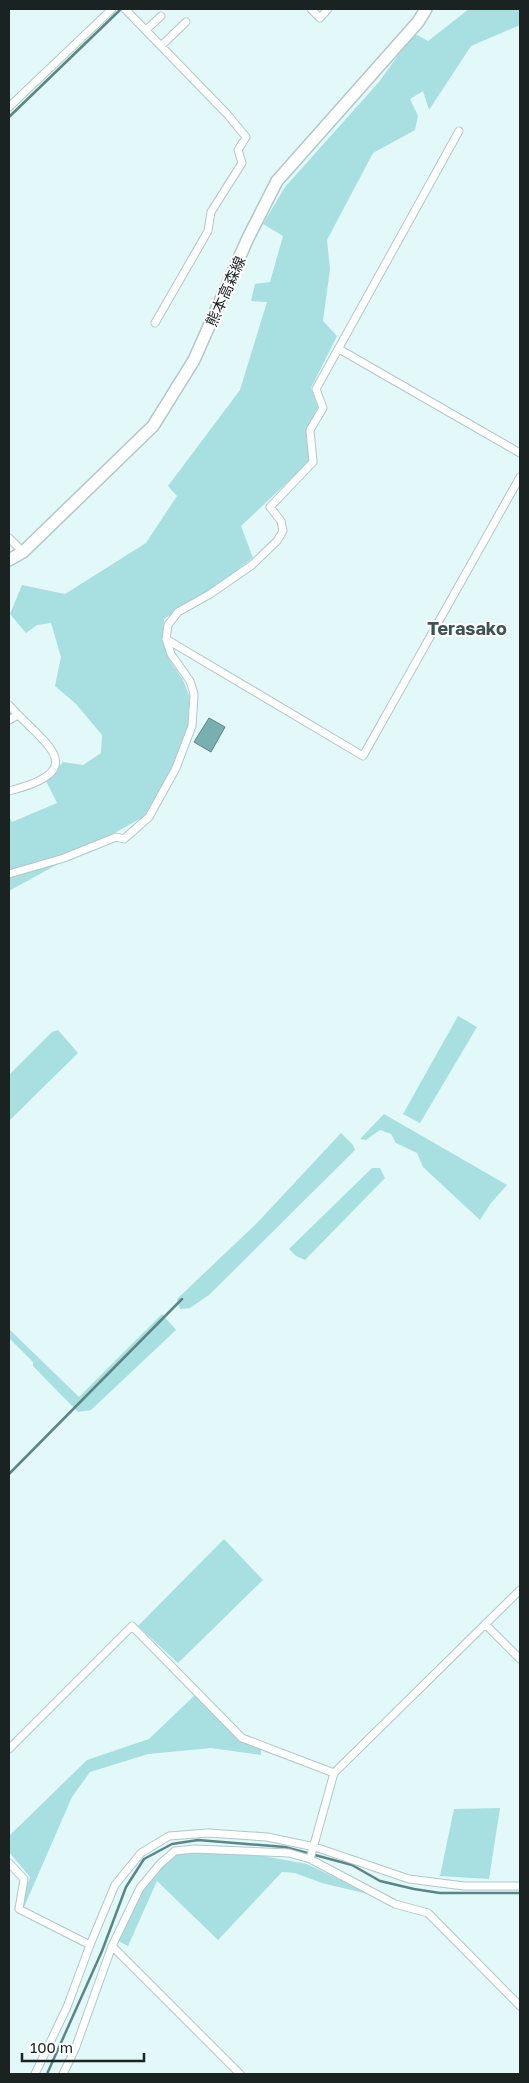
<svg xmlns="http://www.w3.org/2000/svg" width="529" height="2083" font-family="'Golos Text','Noto Sans JP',sans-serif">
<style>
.green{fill:#a8dfe1}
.water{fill:#78afb1;stroke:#5c8586}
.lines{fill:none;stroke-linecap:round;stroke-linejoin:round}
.stream{stroke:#5c8586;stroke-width:2.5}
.minor-casing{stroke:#b2c7c8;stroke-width:9}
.primary-casing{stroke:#b2c7c8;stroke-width:14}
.minor{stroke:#fff;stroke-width:7}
.primary{stroke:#fff;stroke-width:11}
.labels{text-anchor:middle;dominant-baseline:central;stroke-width:4;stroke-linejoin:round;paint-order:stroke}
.street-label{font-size:15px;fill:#1a2222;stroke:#fff}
.quarter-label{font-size:18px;font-weight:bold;fill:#3f5253;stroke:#fff}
</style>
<rect width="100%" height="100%" fill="#e2f8f9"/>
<!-- green -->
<path class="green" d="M469 9H520V25L471 46 429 110 423 91 410 99 418 116 415 130 373 153 327 240 330 269 323 321 337 336 311 388 318 407 306 431 309 462 241 526 253 558 207 592 164 619 163 644 171 662 183 680 190 698 188 726 173 769 147 815 9 891V817L12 822 57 803 46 781 63 762 83 765 101 753 102 735 76 704 55 686 61 657 51 623 37 625 26 633 10 614 22 585 65 594 146 543 177 496 168 486 240 390 267 302 251 301 255 284 270 282 283 236 263 224 285 187 379 82 412 36 417 35 428 41Z
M458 1016 477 1027 420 1123 403 1114Z
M58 1030 78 1053 9 1121V1075L52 1032Z
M384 1114 507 1185 491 1203 480 1220 423 1167 417 1153 396 1143 391 1134 380 1130 366 1140 360 1139Z
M341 1133 353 1145 355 1150 209 1295 190 1308 180 1309 177 1299 258 1222Z
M372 1168H380L385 1178 305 1260 296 1256 289 1249Z
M162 1314 176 1330 91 1410 78 1412 33 1366V1362L9 1338V1329L79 1397Z
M224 1539 263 1580 178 1663 138 1626Z
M195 1695 241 1741 261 1749V1755L211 1748 148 1754 90 1772 72 1797 24 1907 22 1903 30 1877 9 1852V1836L87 1760 149 1739Z
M500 1808 489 1879 440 1876 454 1809Z
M192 1853 252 1854 307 1864 372 1895 322 1883 295 1873 282 1872 218 1940 157 1881 128 1946 118 1941C131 1915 147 1872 173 1856 178 1853 187 1854 192 1853Z"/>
<!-- water -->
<path class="water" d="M209 718 225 727 211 752 194 742Z"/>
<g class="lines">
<!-- stream -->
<path class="stream" d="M9 117 121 9
M9 1474 182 1299
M47 2074 102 1951 126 1887 144 1859 172 1844 198 1840 285 1847 352 1865 380 1881 414 1889 440 1893H520"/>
<defs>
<path id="minor" d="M125 9 227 114 246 137 238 150 242 163 211 212 208 231 155 323
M311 9 320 18 328 9
M146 30 161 16
M161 46 186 22
M9 107 112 9
M339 349 520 453
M9 538 23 552
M166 639 363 756 520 477
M9 705C42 743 95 769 9 791
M9 720 18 715
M9 874 64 858 116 837 124 839 149 817 176 768 192 726 194 694 190 681 171 654 166 639 168 625 178 612 210 594 252 565 277 541 283 531 281 521 270 507 313 462 310 430 323 408 316 389 459 131
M485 1624 520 1659
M9 1749 132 1626 242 1738 334 1773
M310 1859 334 1773 520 1590
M9 1863 24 1879 19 1909 90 1945 115 1885 141 1853 169 1836 208 1833 267 1837 315 1847 409 1879 464 1886H520
M35 2074 67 2007 90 1945
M63 2074 75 2049 112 1946
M240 2074 112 1946 140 1888 160 1864 175 1851 194 1849 289 1853 310 1859 395 1904 428 1913 520 2006"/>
<path id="primary" d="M9 560 23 552 153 426 194 360 248 238 277 181 418 22 426 9"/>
</defs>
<!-- minor casing -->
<use href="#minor" class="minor-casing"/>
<!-- primary casing -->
<use href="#primary" class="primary-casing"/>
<!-- minor -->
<use href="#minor" class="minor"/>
<!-- primary -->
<use href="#primary" class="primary"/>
</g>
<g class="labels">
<!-- street labels -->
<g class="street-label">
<text transform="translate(225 291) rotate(-66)">熊本高森線</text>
</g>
<!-- quarter labels -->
<g class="quarter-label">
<text x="467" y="628">Terasako</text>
</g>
</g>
<!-- border -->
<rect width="529" height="2083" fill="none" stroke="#1a2222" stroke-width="20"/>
<!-- scale -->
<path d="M22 2053v8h122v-8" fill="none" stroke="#1a2222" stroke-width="2.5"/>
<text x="30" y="2053" font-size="15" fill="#1a2222" stroke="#ffffff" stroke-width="4" paint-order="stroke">100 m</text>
</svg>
